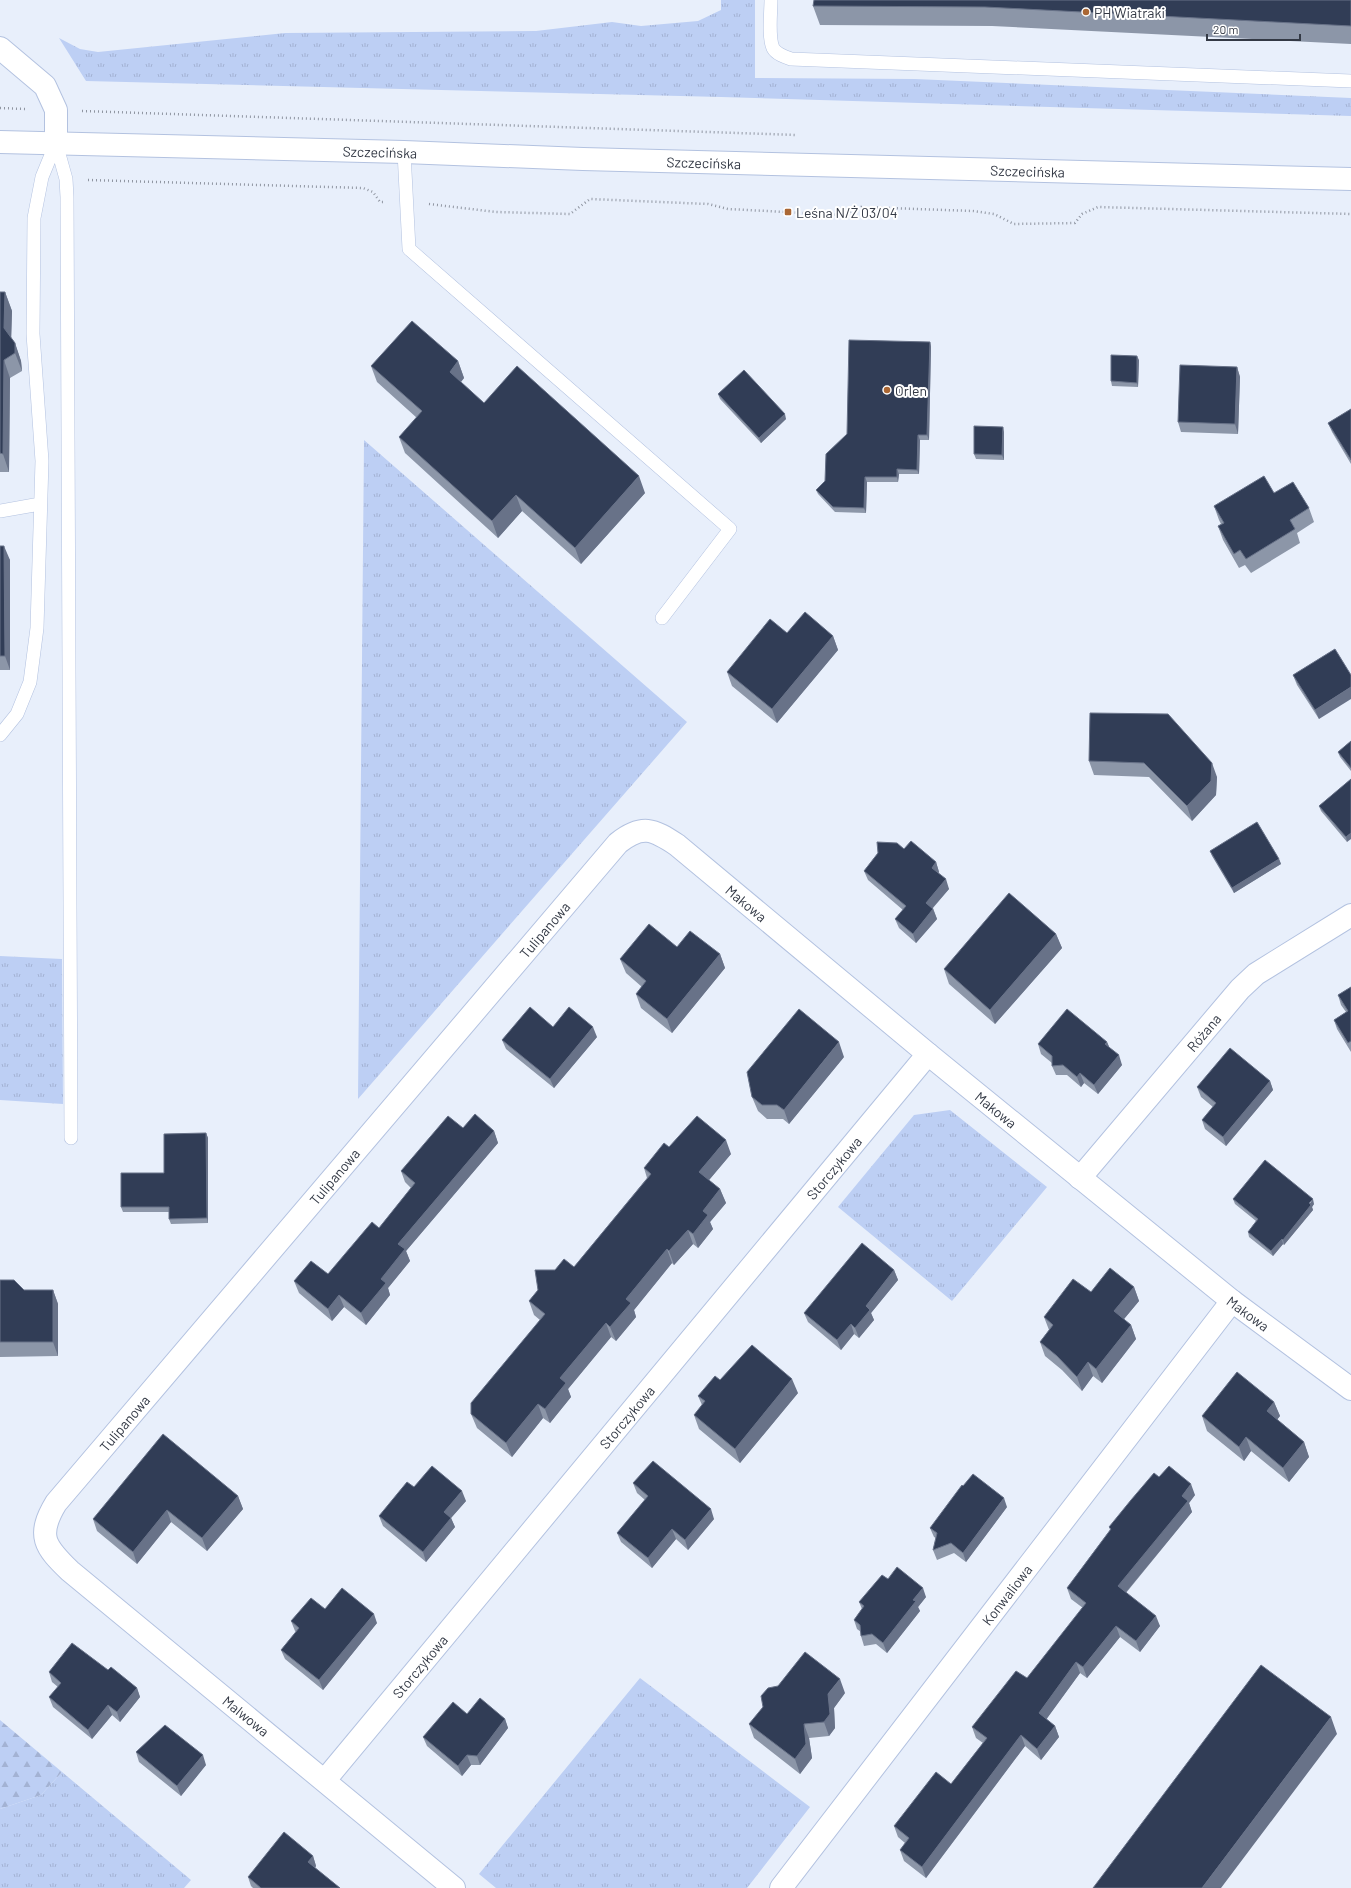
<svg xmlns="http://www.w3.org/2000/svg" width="1351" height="1888" font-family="Barlow,sans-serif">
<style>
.grass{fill:url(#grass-tufts)}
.forest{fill:url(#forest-firs)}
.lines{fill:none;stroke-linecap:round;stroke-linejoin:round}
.service-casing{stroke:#b3c2e0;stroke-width:14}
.minor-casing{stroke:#b3c2e0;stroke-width:24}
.secondary-casing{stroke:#b3c2e0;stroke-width:24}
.path{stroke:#8f95a1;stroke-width:2.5;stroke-dasharray:1 3;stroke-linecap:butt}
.service{stroke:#fff;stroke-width:13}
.minor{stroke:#fff;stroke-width:22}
.secondary{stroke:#fff;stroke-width:22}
.wall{fill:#8c96a8}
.shaded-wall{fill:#687288}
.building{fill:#313d56;stroke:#687288}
.poi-dot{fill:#aa6734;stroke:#fff;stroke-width:1.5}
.labels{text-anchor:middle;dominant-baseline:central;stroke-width:4;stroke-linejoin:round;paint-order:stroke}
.poi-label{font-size:14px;fill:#333945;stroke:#fff;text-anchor:start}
.street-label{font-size:14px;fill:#333945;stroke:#fff}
</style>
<defs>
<pattern id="grass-tufts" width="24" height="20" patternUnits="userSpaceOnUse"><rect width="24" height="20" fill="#bdcff4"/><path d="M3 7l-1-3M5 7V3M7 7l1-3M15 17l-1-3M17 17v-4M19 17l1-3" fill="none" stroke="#a3b2d3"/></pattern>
<pattern id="forest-firs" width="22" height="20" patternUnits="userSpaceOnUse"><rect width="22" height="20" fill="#bdcff4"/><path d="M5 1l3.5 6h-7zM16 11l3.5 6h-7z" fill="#a3b2d3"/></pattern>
</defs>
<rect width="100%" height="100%" fill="#e8effb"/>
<!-- grass -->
<path class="grass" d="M721 0H755V78L915 79 1351 98V116L721 97 86 81 59 38 80 49 98 52 285 33 536 31 612 22 641 26 698 21 721 10Z
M364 440 687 722 358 1099Z
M0 956 62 959 63 1104 0 1100Z
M950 1110 1047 1187 952 1301 838 1207 914 1115Z
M640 1678 810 1807 747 1888H496L479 1874Z
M62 1772 191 1880 184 1888H0V1809L41 1795Z"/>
<!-- forest -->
<path class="forest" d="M0 1720 62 1772 41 1795 0 1809Z"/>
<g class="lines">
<defs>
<path id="service" d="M771 0C771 12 768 37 773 48 776 54 785 57 791 59L1351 81
M56 143 66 179 67 197 71 1138
M404 152 409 249 730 529 662 618
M0 511 40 504
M0 735 17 714 30 682 37 628 42 461 33 334 34 218 42 177 56 143"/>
<g id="minor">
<path d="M0 48 45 86 56 110V143"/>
<path id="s1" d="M1080 1178 1240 989 1256 974 1351 915"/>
<path id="s2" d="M325 1780 928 1054"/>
<path id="s3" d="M454 1888 70 1571C45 1547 36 1536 56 1503L618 843C642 824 653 829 677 845L928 1054 1232 1301 1351 1389"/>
<path id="s4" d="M781 1888 1232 1301"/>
</g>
<g id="secondary">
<path id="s5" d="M0 142 404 152 583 159 1351 179"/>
</g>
</defs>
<!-- service casing -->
<use href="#service" class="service-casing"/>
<!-- minor casing -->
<use href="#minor" class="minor-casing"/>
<!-- secondary casing -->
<use href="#secondary" class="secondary-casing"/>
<!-- path -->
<path class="path" d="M0 108 25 109
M82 111 797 135
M88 180 363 188 373 192 380 202H385
M429 204 496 212 570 214 590 199 708 204 728 209 843 215 861 207 973 211 994 214 1014 224 1075 223 1082 214 1098 207 1351 214"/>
<!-- service -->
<use href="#service" class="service"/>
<!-- minor -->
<use href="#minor" class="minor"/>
<!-- secondary -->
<use href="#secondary" class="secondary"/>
</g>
<!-- wall -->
<path class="wall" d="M1351 0V44L992 26 820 25 813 6Z
M0 292H5L12 311 11 338 15 343 21 361 22 371 10 378 9 472H0Z
M930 342 931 347 929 440H920L919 474H899L898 482H867L866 513 835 512 818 494 816 490 825 481 847 434Z
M1139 360 1138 387 1112 386 1111 381Z
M458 361 464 378 461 382 484 403 645 493 581 564 522 511 498 538 405 453 399 437 417 418 377 382 371 366Z
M1237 367 1240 377 1238 434 1181 432 1178 422Z
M718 394 786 419 761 443 720 399Z
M1351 409V464L1332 432 1328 423Z
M1004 432V460L976 459 974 454Z
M1274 493 1309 508 1314 522 1297 533 1300 543 1251 573 1245 565 1239 568 1223 540 1218 526 1221 524 1219 520 1214 506Z
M0 546 10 560V670H0Z
M787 633 833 636 838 650 777 723 732 686 727 672Z
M1335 649 1319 719 1297 685 1293 675Z
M1090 713 1217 777 1216 795 1192 821 1149 777 1094 775 1089 761Z
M1351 741V771L1340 757 1338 752Z
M1351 779 1347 842 1321 811 1319 806Z
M904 849 936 862 939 872 938 873 949 889 933 908 937 919 916 943 899 928 895 919 903 910 868 880 864 871 878 853Z
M1210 851 1279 859 1281 864 1234 893 1212 856Z
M1056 934 1062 948 995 1024 949 984 944 969Z
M677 947 720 954 725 968 672 1033 641 1008 636 994 642 987 626 973 620 959Z
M1351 987V1052L1337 1029 1334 1020 1346 1012 1341 1005 1338 995Z
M553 1027 597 1037 554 1088 506 1049 502 1040Z
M1107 1042 1109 1047 1122 1065 1098 1094 1084 1083 1081 1087 1067 1075H1056L1052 1066V1063L1041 1054 1038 1044Z
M844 1057 789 1124 783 1119H767L758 1111 752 1097Z
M1270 1081 1273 1090 1226 1146 1205 1129 1202 1120 1213 1107 1201 1097 1197 1087Z
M463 1128 494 1131 498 1143 406 1251 410 1261 388 1288 390 1295 366 1325 344 1307 332 1321 299 1293 294 1281 328 1274 379 1228 411 1188 405 1182 401 1171Z
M206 1133 208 1138V1223L171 1224 169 1219V1212H123L121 1207 164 1173Z
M669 1147 731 1154 709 1180 720 1189 726 1203 710 1222 713 1229 698 1248 693 1244 674 1265 672 1263 634 1310 636 1317 616 1341 611 1337 568 1389 571 1397 550 1423 543 1418 512 1457 477 1428 471 1414 540 1320 534 1315 529 1301 555 1270 574 1267 647 1178 644 1168Z
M1233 1199 1314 1204 1312 1207 1313 1210 1284 1245 1283 1244 1273 1256 1249 1237 1248 1232 1256 1221 1235 1204Z
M894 1270 898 1280 871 1313 874 1320 859 1338 854 1334 841 1350 808 1322 804 1313Z
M0 1280 24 1290H53L58 1304V1356L0 1357Z
M1134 1287 1139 1301 1124 1319 1131 1325 1136 1339 1102 1383 1093 1376 1082 1391 1062 1370 1045 1356 1040 1342 1049 1330 1044 1317 1091 1292Z
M720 1380 798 1393 740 1463 699 1429 694 1415 702 1405 698 1396Z
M1274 1402 1280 1416 1277 1419 1304 1442 1309 1457 1289 1482 1251 1451 1244 1461 1207 1431 1202 1416Z
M1159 1477 1195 1495 1189 1503 1192 1512 1126 1593 1160 1626 1140 1652 1120 1637 1087 1678 1080 1673 1046 1719 1055 1726 1059 1737 1041 1760 1025 1746 926 1878 904 1861 900 1850 905 1843 898 1837 894 1826 951 1784 983 1743 976 1738 972 1727 1027 1678 1083 1608 1071 1599 1067 1588 1110 1530 1109 1527Z
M633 1483 714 1519 688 1550 676 1539 652 1568 621 1542 617 1533 645 1500 637 1493Z
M414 1487 466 1501 451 1518 455 1527 426 1562 383 1526 379 1516Z
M238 1496 243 1509 207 1551 171 1522 137 1564 97 1531 93 1519Z
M1007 1507 966 1562 954 1553 937 1560 933 1550 936 1538 934 1537 930 1528Z
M888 1579 926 1597 918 1607 920 1611 887 1653 876 1644 864 1646 861 1636V1632L857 1629 854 1620 862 1609 859 1602Z
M325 1609 377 1623 323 1690 285 1659 281 1650 296 1632 295 1631 291 1621Z
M108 1670 137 1688 140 1697 120 1722 112 1715 92 1739 53 1707 49 1697 58 1687 52 1682 49 1672Z
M845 1693 834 1708 835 1728 829 1736 809 1738 812 1758 800 1774 754 1738 749 1724Z
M467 1714 505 1719 508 1728 480 1765H471L462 1776 427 1746 423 1737Z
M136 1752 206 1765 181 1796 139 1762Z
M313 1856 316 1866 315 1868 340 1888H253L251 1886 248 1877Z"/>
<!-- shaded-wall -->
<path class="shaded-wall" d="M5 292 12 311 11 346 4 328Z
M930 342 931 347 929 440 927 435Z
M15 343 21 361 22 371 15 353Z
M1137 356 1139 360 1138 387 1137 383Z
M4 360 10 378 9 472 3 454Z
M458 361 464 378 456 388 450 372Z
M1237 367 1240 377 1238 434 1235 424Z
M785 414 786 419 761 443 759 438Z
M1003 427 1004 432V460L1002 455Z
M918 435 920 440 919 474 917 470Z
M897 469 899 474 898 482 897 477Z
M639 476 645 493 581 564 575 548Z
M865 477 867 482 866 513 864 508Z
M516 495 522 511 498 538 492 521Z
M4 546 10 560V670L5 656Z
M833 636 838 650 777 723 772 709Z
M1351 687V699L1319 719 1315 710Z
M1212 763 1217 777 1216 795 1192 821 1187 806Z
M1351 833V839L1347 842 1346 837Z
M1279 859 1281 864 1234 893 1232 888Z
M936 862 939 872 935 878 932 868Z
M946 879 949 889 929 912 926 903Z
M933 909 937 919 916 943 913 934Z
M1056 934 1062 948 995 1024 990 1010Z
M720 954 725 968 672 1033 667 1019Z
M593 1027 597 1037 554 1088 550 1079Z
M839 1042 844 1057 789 1124 784 1110Z
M1107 1042 1111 1051 1105 1044Z
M1119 1055 1122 1065 1098 1094 1094 1085Z
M1080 1073 1084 1083 1081 1087 1077 1077Z
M1270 1081 1273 1090 1226 1146 1223 1137Z
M494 1131 498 1143 406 1251 410 1261 388 1288 390 1295 366 1325 361 1313 398 1244Z
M206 1133 208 1138V1223L207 1218Z
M726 1140 731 1154 704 1186 699 1172Z
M720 1189 726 1203 710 1222 713 1229 698 1248 693 1234 703 1211Z
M1313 1199 1314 1204 1312 1207 1313 1210 1284 1245 1283 1240Z
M688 1230 693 1244 674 1265 669 1251Z
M1282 1239 1283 1244 1273 1256 1271 1251Z
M667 1249 672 1263 634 1310 636 1317 616 1341 610 1327 626 1299Z
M894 1270 898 1280 871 1313 874 1320 859 1338 855 1328 866 1306Z
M1134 1287 1139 1301 1119 1325 1114 1311Z
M53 1290 58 1304V1356L53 1342Z
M339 1295 344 1307 332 1321 328 1309Z
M606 1323 611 1337 568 1389 571 1397 550 1423 545 1409 560 1378Z
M851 1324 854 1334 841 1350 837 1340Z
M1131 1325 1136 1339 1102 1383 1096 1369Z
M1088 1362 1093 1376 1082 1391 1077 1377Z
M792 1379 798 1393 740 1463 735 1449Z
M1274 1402 1280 1416 1273 1425 1267 1411Z
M538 1404 543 1418 512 1457 506 1443Z
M1246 1437 1251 1451 1244 1461 1239 1447Z
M1304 1442 1309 1457 1289 1482 1283 1468Z
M1191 1484 1195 1495 1189 1503 1192 1512 1122 1597 1118 1586 1182 1496Z
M462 1491 466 1501 451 1518 455 1527 426 1562 423 1552 444 1512Z
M238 1496 243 1509 207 1551 202 1538Z
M1004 1498 1007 1507 966 1562 963 1553Z
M711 1509 714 1519 688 1550 685 1540Z
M167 1510 171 1522 137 1564 133 1552Z
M672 1529 676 1539 652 1568 648 1558Z
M923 1588 926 1597 918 1607 920 1611 887 1653 883 1643 913 1600Z
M374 1614 377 1623 323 1690 319 1680Z
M1156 1616 1160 1626 1140 1652 1136 1641Z
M1116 1626 1120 1637 1087 1678 1083 1667Z
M1076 1662 1080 1673 1043 1724 1039 1713Z
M840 1679 845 1693 834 1708 835 1728 829 1736 824 1722 828 1694Z
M137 1688 140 1697 120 1722 117 1712Z
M108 1705 112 1715 92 1739 88 1730Z
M1331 1717 1337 1734 1221 1888H1202Z
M505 1719 508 1728 480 1765 477 1756Z
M804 1724 809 1738 812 1758 800 1774 795 1759Z
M1055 1726 1059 1737 1041 1760 1037 1749Z
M1021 1735 1025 1746 926 1878 922 1867Z
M203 1755 206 1765 181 1796 177 1786Z
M467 1755 471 1765 462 1776 458 1766Z
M313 1856 316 1866 312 1872 308 1862Z"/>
<!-- building -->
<path class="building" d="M814 0H1351V26L985 7 813 6Z
M0 292H5L4 328 15 343V353L4 360 3 454 0 453Z
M412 321 458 361 450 372 484 403 517 366 639 476 575 548 516 495 492 521 399 437 422 411 371 366Z
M849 340 930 342 927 435H918L917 470 897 469V477H865L864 508 833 507 816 490 825 481 826 454 847 434Z
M1111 355 1137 356V383L1111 381Z
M1180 365 1237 367 1235 424 1178 422Z
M744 370 785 414 759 438 718 394Z
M1351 409V460L1328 423Z
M974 426 1003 427 1002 455 974 454Z
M1264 476 1274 493 1293 482 1309 508 1290 520 1295 529 1246 559 1240 550 1234 554 1218 526 1224 523 1214 506Z
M0 546H4L5 656H0Z
M805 612 833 636 772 709 727 672 770 619 787 633Z
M1335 649 1351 675V687L1315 710 1293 675Z
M1090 713 1168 714 1212 763 1211 781 1187 806 1144 763 1089 761Z
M1351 741V768L1338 752Z
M1351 779V833L1346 837 1319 806Z
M1257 822 1279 859 1232 888 1210 851Z
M911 841 936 862 932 868 946 879 926 903 933 909 913 934 895 919 906 906 864 871 878 853 877 842 897 843 904 849Z
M1009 893 1056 934 990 1010 944 969Z
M649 924 677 947 690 931 720 954 667 1019 636 994 646 981 620 959Z
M1351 987V1041L1348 1043 1334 1020 1348 1011 1338 995Z
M530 1007 553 1027 569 1007 593 1027 550 1079 502 1040Z
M799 1009 839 1042 784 1110 777 1105H762L752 1097 747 1072Z
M1067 1009 1107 1042 1105 1044 1119 1055 1094 1085 1080 1073 1077 1077 1063 1065 1052 1066V1056L1038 1044Z
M1230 1048 1270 1081 1223 1137 1202 1120 1216 1103 1197 1087Z
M475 1114 494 1131 398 1244 405 1249 381 1279 386 1283 361 1313 339 1295 328 1309 294 1281 311 1261 328 1274 372 1222 379 1228 415 1183 401 1171 448 1116 463 1128Z
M697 1116 726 1140 699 1172 720 1189 703 1211 708 1215 693 1234 688 1230 669 1251 667 1249 626 1299 631 1303 610 1327 606 1323 560 1378 566 1383 545 1409 538 1404 506 1443 471 1414V1403L545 1314 529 1301 538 1290 535 1270H555L564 1259 574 1267 651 1174 644 1168 664 1143 669 1147Z
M206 1133 207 1218 169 1219V1207H121V1173H164V1134Z
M1265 1160 1313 1199 1309 1203 1311 1205 1283 1240 1282 1239 1271 1251 1248 1232 1258 1219 1233 1199Z
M862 1243 894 1270 866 1306 870 1310 855 1328 851 1324 837 1340 804 1313Z
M1110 1268 1134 1287 1114 1311 1131 1325 1096 1369 1088 1362 1077 1377 1057 1356 1040 1342 1053 1325 1044 1317 1073 1279 1091 1292Z
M0 1280H14L24 1290H53V1342H0Z
M752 1345 792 1379 735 1449 694 1415 705 1401 698 1396 715 1376 720 1380Z
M1237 1372 1274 1402 1267 1411 1304 1442 1283 1468 1246 1437 1239 1447 1202 1416Z
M163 1434 238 1496 202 1538 167 1510 133 1552 93 1519Z
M653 1461 711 1509 685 1540 672 1529 648 1558 617 1533 648 1496 633 1483Z
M432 1466 462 1491 444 1512 451 1518 423 1552 379 1516 407 1482 414 1487Z
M1169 1466 1191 1484 1182 1496 1188 1501 1118 1586 1156 1616 1136 1641 1116 1626 1083 1667 1076 1662 1039 1713 1055 1726 1037 1749 1021 1735 922 1867 900 1850 909 1838 894 1826 936 1772 951 1784 987 1738 972 1727 1016 1671 1027 1678 1086 1603 1067 1588 1111 1529 1109 1527 1131 1500 1154 1473 1159 1477Z
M973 1474 1004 1498 963 1553 951 1543 933 1550 937 1533 930 1528 962 1485 963 1486Z
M897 1567 923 1588 913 1600 916 1601 883 1643 872 1634 861 1636 860 1625 854 1620 864 1606 859 1602 882 1575 888 1579Z
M342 1588 374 1614 319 1680 281 1650 299 1628 291 1621 311 1598 325 1609Z
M72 1643 108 1670 111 1667 137 1688 117 1712 108 1705 88 1730 49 1697 61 1683 49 1672Z
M805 1652 840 1679 828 1694 830 1714 824 1722 804 1724 806 1744 795 1759 749 1724 763 1707 761 1696 768 1688 778 1686Z
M1261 1665 1331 1717 1202 1888H1093Z
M480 1698 505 1719 477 1756 467 1755 458 1766 423 1737 453 1702 467 1714Z
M165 1725 203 1755 177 1786 136 1752Z
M284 1832 313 1856 308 1862 340 1888H261L248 1877Z"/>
<!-- markers -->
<g class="poi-dot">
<circle cx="1086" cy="12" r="4"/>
<rect x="784" y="208" width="8" height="8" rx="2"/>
<circle cx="887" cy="390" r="4"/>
</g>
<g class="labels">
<!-- poi labels -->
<g class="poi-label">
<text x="1094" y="12">PH Wiatraki</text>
<text x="796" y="212">Leśna N/Ż 03/04</text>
<text x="895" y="390">Orlen</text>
</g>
<!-- street labels -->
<g class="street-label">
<text stroke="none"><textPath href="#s5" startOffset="380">Szczecińska</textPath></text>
<text stroke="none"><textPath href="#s5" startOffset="704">Szczecińska</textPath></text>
<text stroke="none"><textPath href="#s5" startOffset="1028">Szczecińska</textPath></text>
<text stroke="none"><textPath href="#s3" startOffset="1600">Makowa</textPath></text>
<text stroke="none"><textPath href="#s3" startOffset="1330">Tulipanowa</textPath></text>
<text stroke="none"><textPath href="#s1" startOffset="191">Różana</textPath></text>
<text stroke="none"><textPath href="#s3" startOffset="1924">Makowa</textPath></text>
<text stroke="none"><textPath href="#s2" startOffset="796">Storczykowa</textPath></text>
<text stroke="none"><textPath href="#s3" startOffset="1006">Tulipanowa</textPath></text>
<text stroke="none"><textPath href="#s3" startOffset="2248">Makowa</textPath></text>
<text stroke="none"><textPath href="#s2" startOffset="472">Storczykowa</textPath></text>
<text stroke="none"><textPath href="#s3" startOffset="682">Tulipanowa</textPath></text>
<text stroke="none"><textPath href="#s4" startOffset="370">Konwaliowa</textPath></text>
<text stroke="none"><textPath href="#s2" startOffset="148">Storczykowa</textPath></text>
<text transform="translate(246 1716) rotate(39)">Malwowa</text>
</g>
</g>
<!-- scale -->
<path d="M1207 34v6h93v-6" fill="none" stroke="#333945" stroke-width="2"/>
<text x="1213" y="34" font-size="12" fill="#333945" stroke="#ffffff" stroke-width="3" paint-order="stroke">20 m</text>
</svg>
